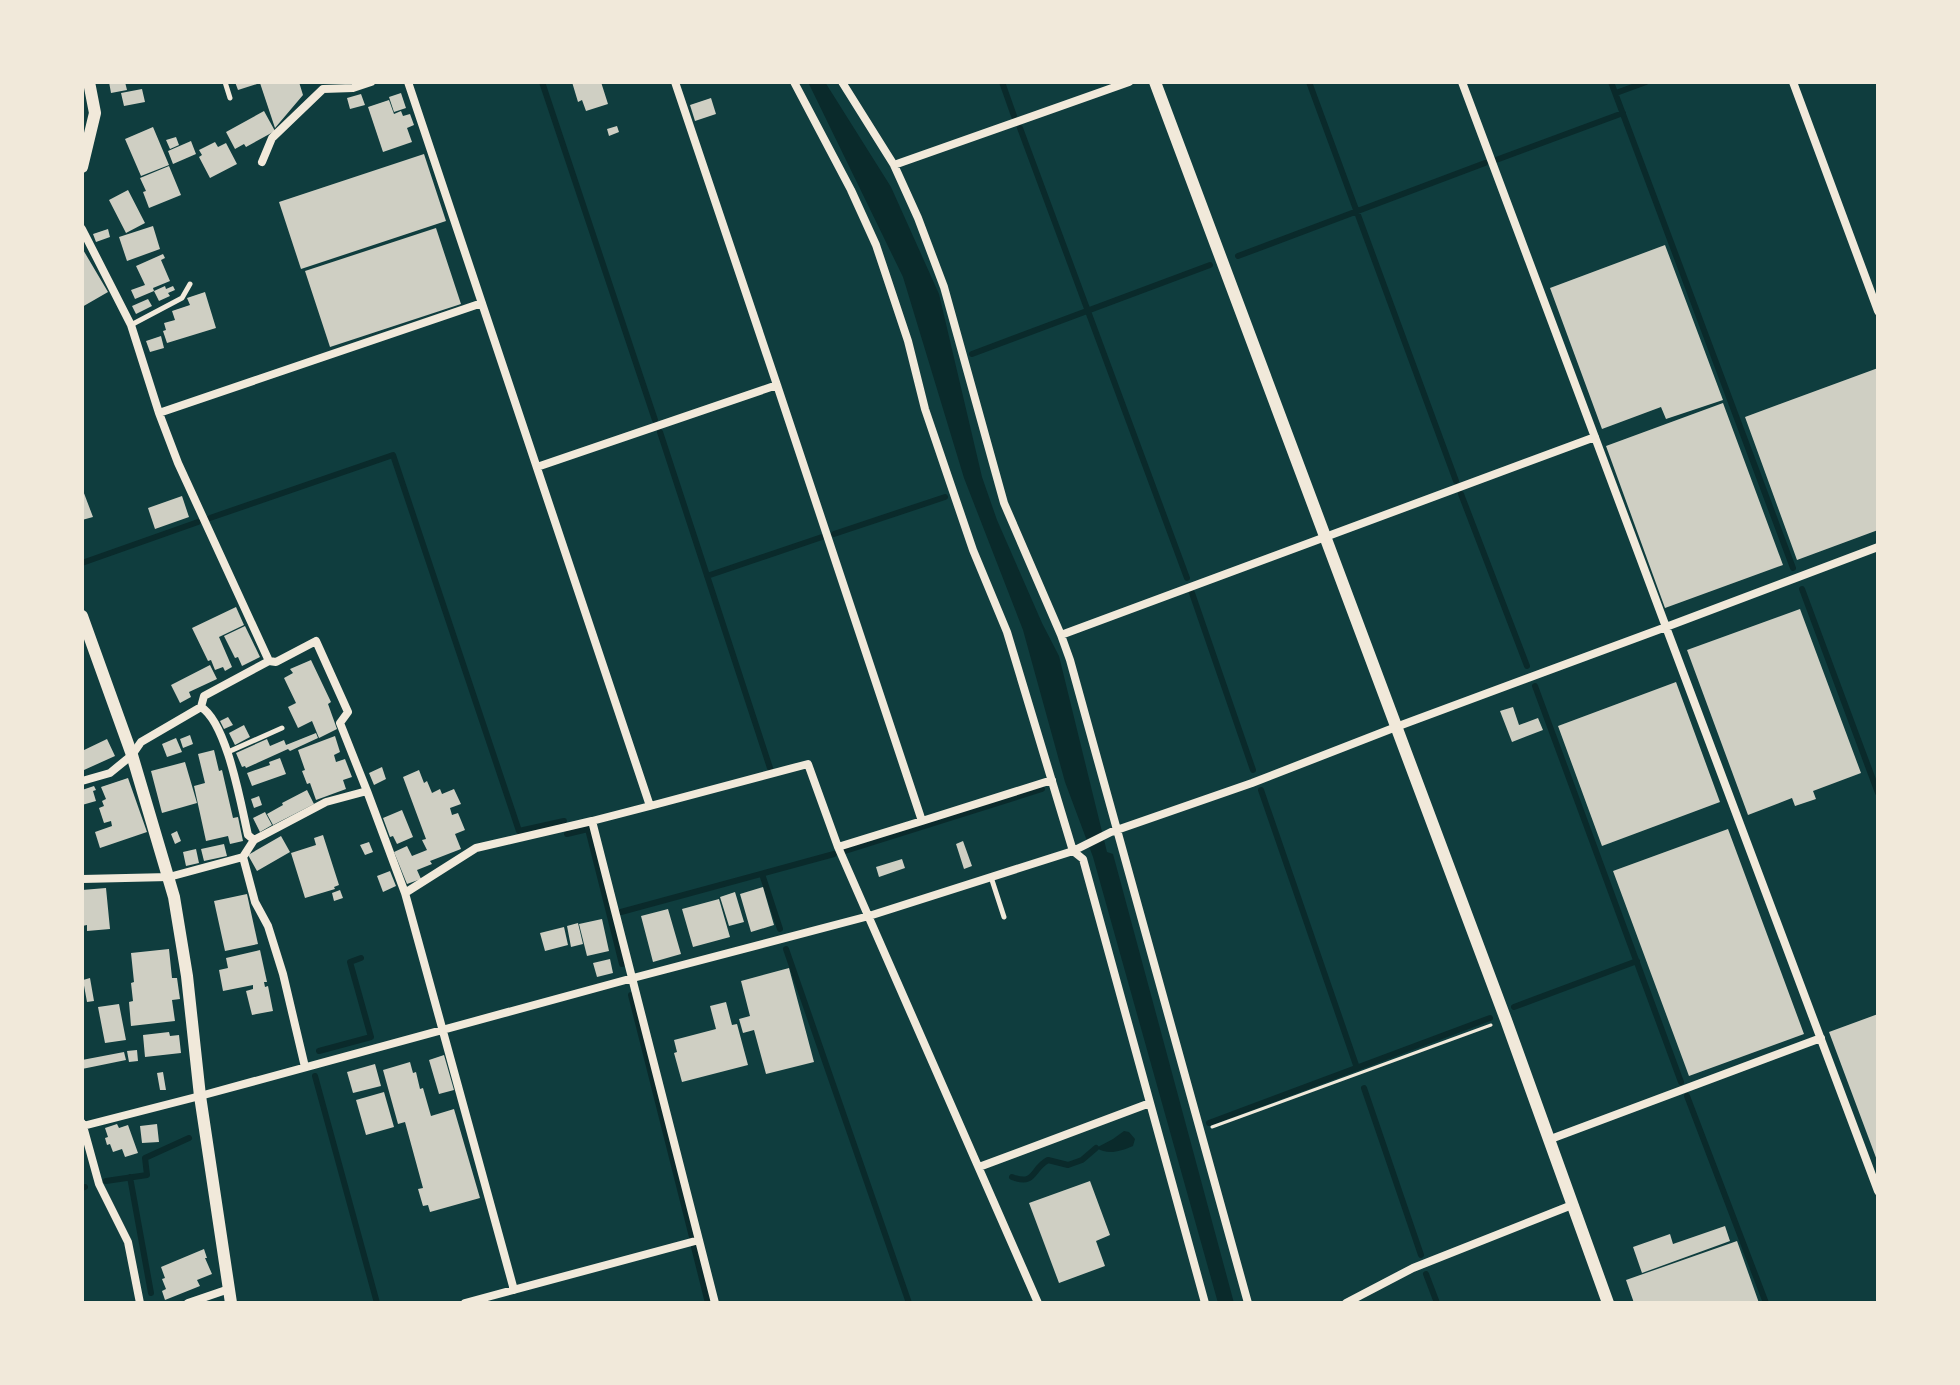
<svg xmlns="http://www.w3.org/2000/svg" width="1960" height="1385" font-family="'Exo 2',sans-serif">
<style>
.water{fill:#0a2a2b}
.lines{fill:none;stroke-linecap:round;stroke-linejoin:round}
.stream{stroke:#0a2a2b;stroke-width:6}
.building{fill:#cfcfc3}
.path{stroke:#f1e9da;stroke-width:3}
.service{stroke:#f1e9da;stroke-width:5}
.minor{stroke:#f1e9da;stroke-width:8}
.tertiary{stroke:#f1e9da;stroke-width:12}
</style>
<rect width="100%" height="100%" fill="#0f3d3e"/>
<!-- water -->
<path class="water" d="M808 82H825L891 187 939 294 982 477 997 520 1042 623 1059 656 1107 852 1113 854 1234 1303H1218L1093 857 1065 782 1023 630 964 478 903 277Z
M1124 1131 1129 1132 1135 1139 1133 1146C1119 1152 1108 1155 1096 1148L1113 1139Z"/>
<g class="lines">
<!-- stream -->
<path class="stream" d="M542 82 655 420
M1002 82 1014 116
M1309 82 1456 481
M1611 82 1793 568
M1616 93 1646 82
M1020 128 1187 578
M1496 160 1623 113
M1238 256 1485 163
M972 354 1210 265
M660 432 770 768
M1461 494 1527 666
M210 518 393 455 519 831 564 821
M834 534 945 497
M82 563 198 522
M707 576 822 537
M1802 589 1878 793
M1192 593 1253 770
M1535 686 1681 1082
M1261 790 1357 1068
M567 834 588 829 622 964
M845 851 1042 789
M762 874 780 929
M621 912 834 854
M786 949 909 1303
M631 995 692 1237
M1514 1007 1637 961
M319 1051 371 1037 350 962 361 958
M315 1076 377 1303
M1364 1088 1421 1255
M1687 1096 1766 1303
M1209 1123 1490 1018
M130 1177 151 1293
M1012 1177C1036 1186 1031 1169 1048 1160L1068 1165 1082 1160 1096 1148
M106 1181 147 1175 145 1158 189 1138
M82 1188 85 1187
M694 1247 708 1303
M1426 1274 1437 1303"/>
</g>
<!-- building -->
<path class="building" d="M109 82H125L127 90 111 93Z
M235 82H292L293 84 299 82 303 95 275 128 260 83 238 90Z
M572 82H601L608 104 586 111 582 100 578 102Z
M142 89 145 102 124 106 121 93Z
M401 93 406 108 394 112 389 97Z
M361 94 365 105 350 109 347 98Z
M711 98 716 114 695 121 690 105Z
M389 100 394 114 401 111 403 116 410 114 414 125 407 128 412 142 383 152 368 107Z
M264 111 275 131 246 147 244 144 235 149 226 132Z
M617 126 619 132 609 136 607 129Z
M153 127 169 165 141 176 125 139Z
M176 137 179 145 170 149 166 140Z
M191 141 196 154 173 164 168 151Z
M215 142 218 147 226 143 237 164 210 178 199 157 202 155 199 150Z
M424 154 446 221 301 269 279 202Z
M169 166 181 195 149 208 143 192 146 191 140 178Z
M128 190 145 223 126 233 109 200Z
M153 226 160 249 127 261 119 237Z
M436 228 461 304 330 347 305 271Z
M108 229 110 237 96 242 93 234Z
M1665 245 1723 400 1666 419 1661 407 1602 429 1550 288Z
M82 248 108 292 82 307Z
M163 254 165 258 161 260 170 281 153 288 154 291 165 286 166 289 173 286 175 290 168 293 170 296 159 301 154 291 135 299 131 290 145 285 136 266Z
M205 292 216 328 167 343 163 331 166 330 164 323 175 320 172 311 190 305 187 298Z
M148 299 152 306 136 314 132 306Z
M161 336 164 348 150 352 146 341Z
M1878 368V530L1797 560 1745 417Z
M1723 403 1783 565 1665 608 1606 446Z
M82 488 93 517 82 520Z
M182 496 189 517 155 529 148 508Z
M236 607 244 625 219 637 232 667 225 671 223 667 215 670 211 660 208 661 192 628Z
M1800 609 1861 773 1813 791 1816 799 1795 806 1792 798 1748 815 1687 650Z
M245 626 260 657 242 666 238 657 235 658 224 636Z
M311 660 331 702 328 704 337 729 319 738 312 721 298 728 288 707 296 703 284 678 293 673 290 669Z
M210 665 217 679 189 692 191 697 180 703 171 685Z
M1676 682 1720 802 1602 846 1558 726Z
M1513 707 1519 725 1538 718 1543 730 1512 742 1500 711Z
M228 717 233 725 224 729 220 721Z
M244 725 250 737 235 745 229 733Z
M316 733 318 738 290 751 288 749 246 768 245 766 242 767 236 753 267 739 270 746 284 740 286 745Z
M190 735 193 744 183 748 180 739Z
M335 736 340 752 334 755 336 762 345 759 352 777 343 780 346 789 316 800 310 783 307 784 302 771 305 770 298 750Z
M176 738 182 752 167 757 162 744Z
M107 739 115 756 84 770 82 751Z
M214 750 219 771 222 770 233 818 238 817 243 841 230 844 228 836 206 841 194 786 205 783 198 754Z
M280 758 286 774 252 786 247 773 270 765 269 762Z
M185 762 197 803 162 813 151 771Z
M382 767 386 779 374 785 369 773Z
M419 770 424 783 427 781 432 793 440 789 442 794 454 789 461 804 450 808 452 815 458 813 465 830 455 834 461 849 430 861 432 864 417 870 421 879 407 884 394 852 407 846 412 856 427 850 422 840 426 839 403 777Z
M128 778 147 832 100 848 95 832 112 826 111 821 104 823 99 808 104 806 102 801 106 799 101 787Z
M94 786 96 790 93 791 96 801 82 805V790Z
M307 790 314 804 273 825 267 814 283 805 282 803Z
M259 796 262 805 254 808 251 799Z
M402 810 413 837 397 844 393 836 390 837 383 818Z
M265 812 272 825 260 832 253 818Z
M1728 829 1804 1034 1689 1076 1613 871Z
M177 831 181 841 175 844 171 834Z
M323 835 339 885 334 887 335 889 305 898 291 853 316 845 314 838Z
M281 836 290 852 257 871 248 855Z
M963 841 972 866 964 869 956 844Z
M369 842 373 852 365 855 360 845Z
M224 844 227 856 204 861 201 849Z
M196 849 199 863 186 866 183 852Z
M902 859 905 868 879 877 876 867Z
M390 871 396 886 383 892 377 876Z
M763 887 774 925 751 932 740 894Z
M106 888 110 929 87 931V925L82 926V890Z
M340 890 343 898 334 901 332 893Z
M735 892 744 922 729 926 720 897Z
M247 894 258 944 225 951 214 901Z
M719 899 730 937 693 947 682 909Z
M668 909 681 954 653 962 641 916Z
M602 919 609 951 587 956 579 924Z
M578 923 583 944 571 947 567 926Z
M564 927 568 945 545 951 540 933Z
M169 949 172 978H177L180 999 172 1000 175 1021 131 1026 129 1002 133 1001 131 983 134 982 131 953Z
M260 950 267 982H264L265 987 268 986 273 1011 252 1015 246 991 253 989V985L223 991 219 970 228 968 226 958Z
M610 959 613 973 597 977 593 963Z
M789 968 814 1062 766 1074 754 1030 743 1033 739 1019 750 1016 741 981Z
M90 978 94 1001 87 1002 83 980Z
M726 1002 732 1025 737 1024 748 1065 682 1082 674 1053 677 1052 674 1040 716 1029 710 1006Z
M119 1004 126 1040 105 1043 98 1007Z
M1878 1014V1163L1829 1032Z
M169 1032 170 1036 179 1035 181 1053 145 1057 143 1035Z
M137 1050 138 1061 129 1062 127 1051Z
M124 1052 126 1060 82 1069V1060Z
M444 1055 454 1090 439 1094 429 1060Z
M410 1062 413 1073 416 1072 420 1089 423 1088 431 1116 454 1109 480 1198 430 1212 428 1205 423 1206 418 1189 423 1188 405 1122 398 1124 383 1070Z
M375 1064 381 1086 353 1093 347 1072Z
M163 1072 166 1090H160L157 1073Z
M384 1092 394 1127 366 1135 356 1100Z
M117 1124 119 1128 128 1125 138 1153 125 1157 122 1149 113 1152 110 1144 107 1145 105 1138 108 1137 105 1128Z
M157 1124 159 1142 142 1143 140 1126Z
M1090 1181 1110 1235 1096 1241 1105 1266 1059 1283 1029 1203Z
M1725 1226 1730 1241 1642 1273 1633 1247 1670 1234 1673 1244Z
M1737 1241 1759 1303H1634L1626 1280Z
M204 1249 207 1258H205L212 1274 197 1280 200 1286 165 1300 162 1291 166 1289 162 1279 165 1278 161 1267Z"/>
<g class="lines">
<!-- path -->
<path class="path" d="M1212 1127 1491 1025"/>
<!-- service -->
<path class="service" d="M225 82 230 98
M131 325 182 298 190 284
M228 752 282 728
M991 877 1004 917"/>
<!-- minor -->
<path class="minor" d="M408 82 650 806 592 821 715 1303
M675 82 777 385
M794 82 851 190 876 245 908 341 925 409 973 550 1007 632 1073 851 1083 859 1205 1303
M842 82 894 165 1129 82
M1462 82 1666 627 1878 547
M1793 82 1878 311
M262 162 272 138 323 89 353 88 371 82
M894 165 918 218 944 287 1004 503 1061 635 1595 437
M82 229 131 325 159 413 482 303
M537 467 777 385 922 821 1052 780
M1061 635 1070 660 1248 1303
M201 707C227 723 241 805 248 835L254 840
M82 781 110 773 132 755 141 742 201 707 204 696 269 661 178 463 159 413
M367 791 405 893 514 1290
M650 806 808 764 838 847
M922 821 838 847 1038 1303
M243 857 255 902 268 926 283 974 305 1067
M82 879 169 877 243 857 254 840 326 802 367 791 340 723 348 712 316 641 276 662 269 661
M405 893 476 848 592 821
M82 1123 83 1126 200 1096 633 978 869 916 1073 851 1111 832 1252 783 1396 727 1666 627 1878 1191
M83 1126 99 1184 128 1242 140 1303
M1548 1140 1821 1038
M979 1167 1150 1103
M188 1303 229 1289
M465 1303 699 1240
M1346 1303 1413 1268 1572 1205"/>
<!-- tertiary -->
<path class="tertiary" d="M1155 82 1506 1020 1608 1303
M82 167 95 113 89 82
M82 616 132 755 174 897 187 976 200 1096 231 1303"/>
</g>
<!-- border -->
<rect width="1960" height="1385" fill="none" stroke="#f1e9da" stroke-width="168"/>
</svg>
